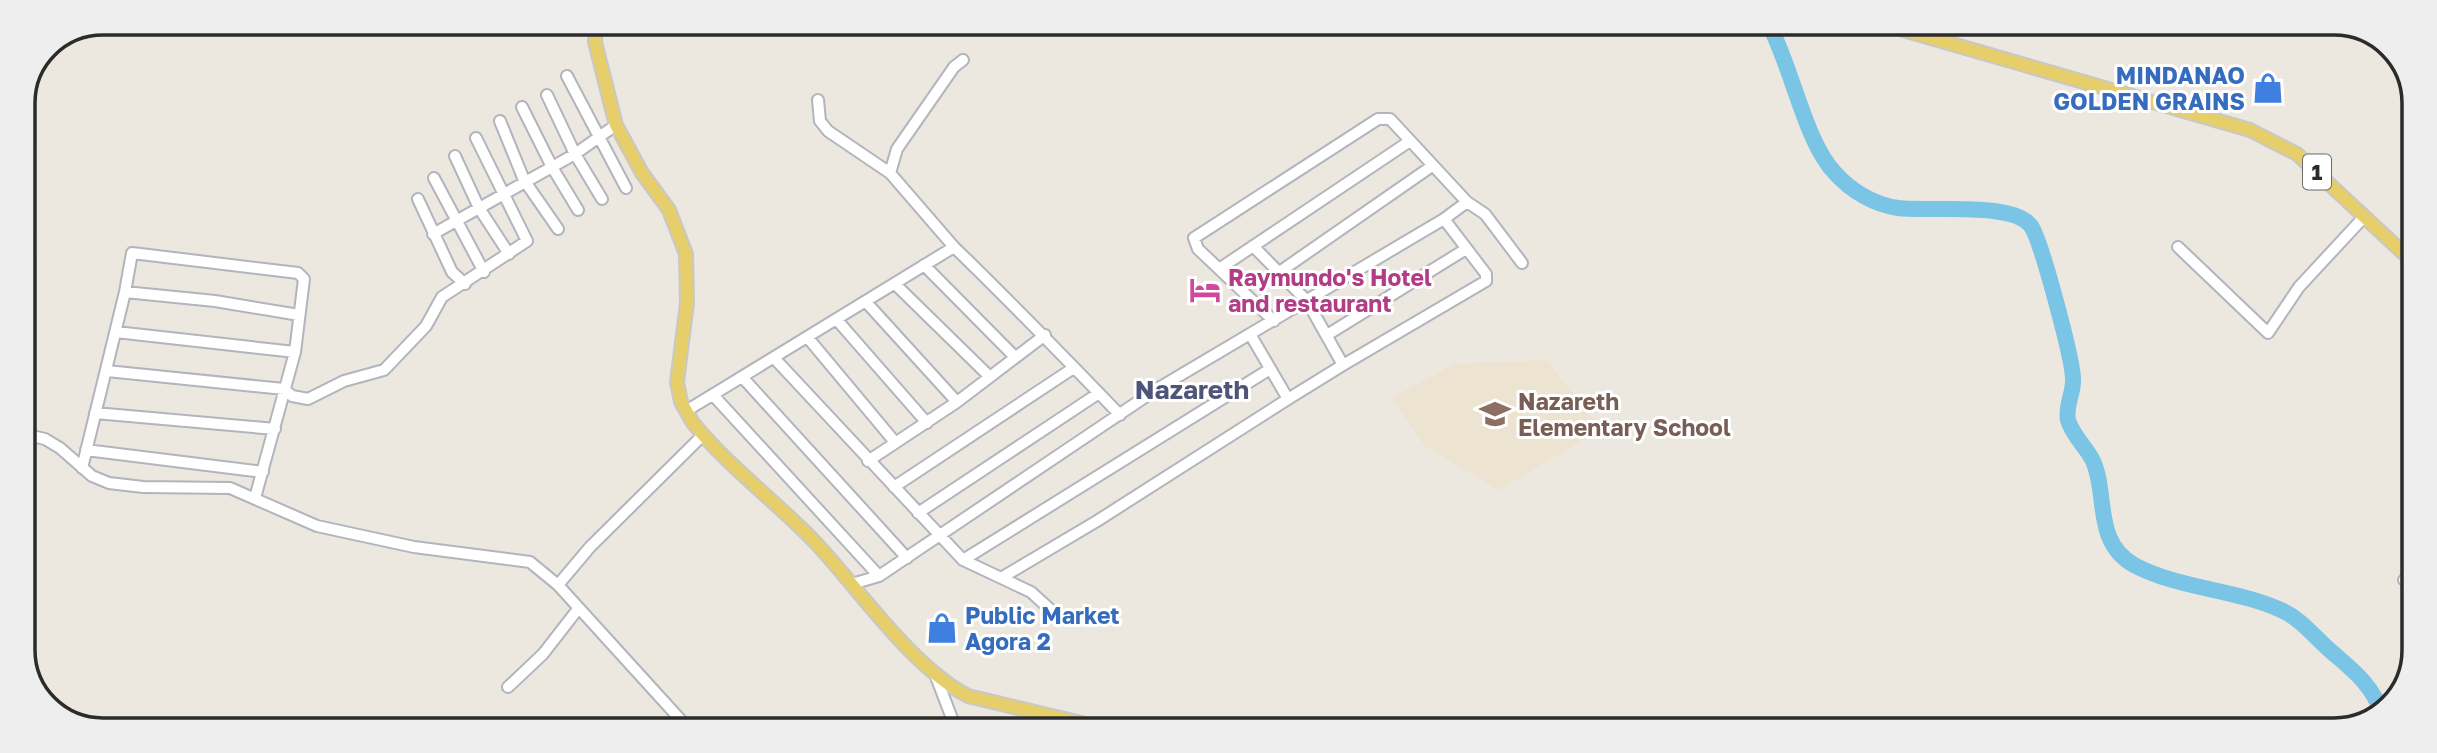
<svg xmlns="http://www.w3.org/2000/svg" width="2437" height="753" font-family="'Golos Text',sans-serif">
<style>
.education{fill:#ece4d0}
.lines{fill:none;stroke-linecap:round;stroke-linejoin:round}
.river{stroke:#7ac4e5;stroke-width:16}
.minor-casing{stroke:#b2b4be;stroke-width:14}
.major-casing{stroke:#c8c8c8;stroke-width:16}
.minor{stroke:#fff;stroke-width:10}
.major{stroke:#e6ce6a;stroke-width:12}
.labels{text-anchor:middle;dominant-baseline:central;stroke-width:6;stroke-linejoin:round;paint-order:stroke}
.shield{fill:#fff;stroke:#6b6b6b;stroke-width:2}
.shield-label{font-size:21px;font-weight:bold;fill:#2b2b2b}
.shop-label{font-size:23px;font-weight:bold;fill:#366cbe;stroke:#fff;text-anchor:end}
.hotel-label{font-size:23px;font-weight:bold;fill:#b23c85;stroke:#fff;text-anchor:start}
.education-label{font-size:23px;font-weight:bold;fill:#785e54;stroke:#fff;text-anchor:start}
.quarter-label{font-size:26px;font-weight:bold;fill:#4f5579;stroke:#fff}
.rim{fill:none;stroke:#2b2b2b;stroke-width:3.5}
</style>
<rect width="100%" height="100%" fill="#ece7df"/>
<!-- education -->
<path class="education" d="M1546 360 1601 429 1499 490 1426 447 1391 398 1455 364Z"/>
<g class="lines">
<!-- river -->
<path class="river" d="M1769 25C1792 67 1805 142 1835 173 1851 191 1875 205 1898 208 1928 212 2013 201 2031 226 2041 240 2073 360 2073 379 2074 392 2065 406 2068 420 2072 435 2087 448 2093 461 2108 494 2093 542 2134 565 2179 589 2235 589 2281 610 2302 619 2316 639 2333 653 2354 671 2373 686 2382 714"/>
<defs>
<path id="minor" d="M567 76 626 188
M547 95 575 154 602 199
M818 100 820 121 828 131 890 173
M522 107 552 167 578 210
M500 121 524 180 558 229
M455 156 479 208 509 254
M434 178 484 272
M418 199 452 272 465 284
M1467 202 1485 214 1522 263
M433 234 575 154 616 125
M1253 246 1307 301 1343 365 1288 399
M954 247 890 173 897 149 954 67 963 60
M2178 247 2268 333 2299 287 2363 218
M924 265 1014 356
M1219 269 1410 141
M1278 273 1432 166
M895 284 989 376
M125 292 215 301 299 315
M866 302 957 402
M837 320 927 423
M116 332 295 352
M1327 335 1466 249
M808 338 894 441
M775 359 963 560 1031 592 1053 612
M1343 365 1486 281V274L1444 219
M107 371 284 389 292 396 308 399 344 381 384 370 426 326 442 297 527 241 476 138
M743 378 907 558
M713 395 879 576
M686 411 954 247C1011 302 1065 358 1120 415
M95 413 275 429
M23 434 45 439 60 448 92 476 109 483 143 487 230 488 317 526 414 547 530 562 558 585 590 547 703 435
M86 450 263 472
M868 461 957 402 1045 335
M82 468 125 292 132 253 298 273 304 279 295 352 255 498
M894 487 1072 369
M918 513 1099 393
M963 560 1270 369
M1001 578 1097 521 1288 399 1250 334
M2404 580 2412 581
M852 584 879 576 1157 389 1444 219 1467 202 1390 119H1378L1194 238 1198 249 1274 321
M558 585 688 728
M935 674 956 729
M508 687 543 654 578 609"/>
<path id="major" d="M596 23 595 42 616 125 642 173 669 210 686 254 687 303 677 382 681 402 693 423C728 466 774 500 813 540 858 587 910 666 968 696L1106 729
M1886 25 2250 130 2297 154 2413 262"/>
</defs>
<!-- minor casing -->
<use href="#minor" class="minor-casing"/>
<!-- major casing -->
<use href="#major" class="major-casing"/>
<!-- minor -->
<use href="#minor" class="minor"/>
<!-- major -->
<use href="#major" class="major"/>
</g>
<!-- icons -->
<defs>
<symbol id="shop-bare" viewBox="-9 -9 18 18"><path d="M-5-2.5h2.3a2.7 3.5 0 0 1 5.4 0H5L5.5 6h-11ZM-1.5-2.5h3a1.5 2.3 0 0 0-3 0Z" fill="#3f7fe0" stroke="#fff" stroke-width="2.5" paint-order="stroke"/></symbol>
<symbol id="hotel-bare" viewBox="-9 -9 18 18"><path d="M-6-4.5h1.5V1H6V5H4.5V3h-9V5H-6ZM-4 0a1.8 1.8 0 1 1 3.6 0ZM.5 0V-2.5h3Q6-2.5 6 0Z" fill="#d1479c" stroke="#fff" stroke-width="2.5" paint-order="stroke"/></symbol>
<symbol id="school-bare" viewBox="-9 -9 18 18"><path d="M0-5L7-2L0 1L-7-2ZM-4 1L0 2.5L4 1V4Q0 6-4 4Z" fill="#8d6e63" stroke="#fff" stroke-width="2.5" paint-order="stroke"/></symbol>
</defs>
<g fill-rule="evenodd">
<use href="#shop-bare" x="2246" y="66" width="44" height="44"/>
<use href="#hotel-bare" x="1183" y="268" width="44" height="44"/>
<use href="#school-bare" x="1473" y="392" width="44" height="44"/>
<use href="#shop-bare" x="920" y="606" width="44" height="44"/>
</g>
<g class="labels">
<!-- shield labels -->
<rect class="shield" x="2303" y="154.5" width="28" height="35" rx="5"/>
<g class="shield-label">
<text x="2317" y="172">1</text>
</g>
<!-- shop labels -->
<g class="shop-label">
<text x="2245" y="75">MINDANAO<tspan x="2245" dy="26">GOLDEN GRAINS</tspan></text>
<text x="965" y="615" text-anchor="start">Public Market<tspan x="965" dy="26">Agora 2</tspan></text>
</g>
<!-- hotel labels -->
<g class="hotel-label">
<text x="1228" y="277">Raymundo's Hotel<tspan x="1228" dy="26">and restaurant</tspan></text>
</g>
<!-- education labels -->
<g class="education-label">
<text x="1518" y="401">Nazareth<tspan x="1518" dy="26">Elementary School</tspan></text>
</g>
<!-- quarter labels -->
<g class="quarter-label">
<text x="1192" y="389">Nazareth</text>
</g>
</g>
<!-- crop -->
<path d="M0 0H2437V753H0ZM103 35H2334A68 68 0 0 1 2402 103V650A68 68 0 0 1 2334 718H103A68 68 0 0 1 35 650V103A68 68 0 0 1 103 35Z" fill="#eee" fill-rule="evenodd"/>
<path class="rim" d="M103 35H2334A68 68 0 0 1 2402 103V650A68 68 0 0 1 2334 718H103A68 68 0 0 1 35 650V103A68 68 0 0 1 103 35Z"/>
</svg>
